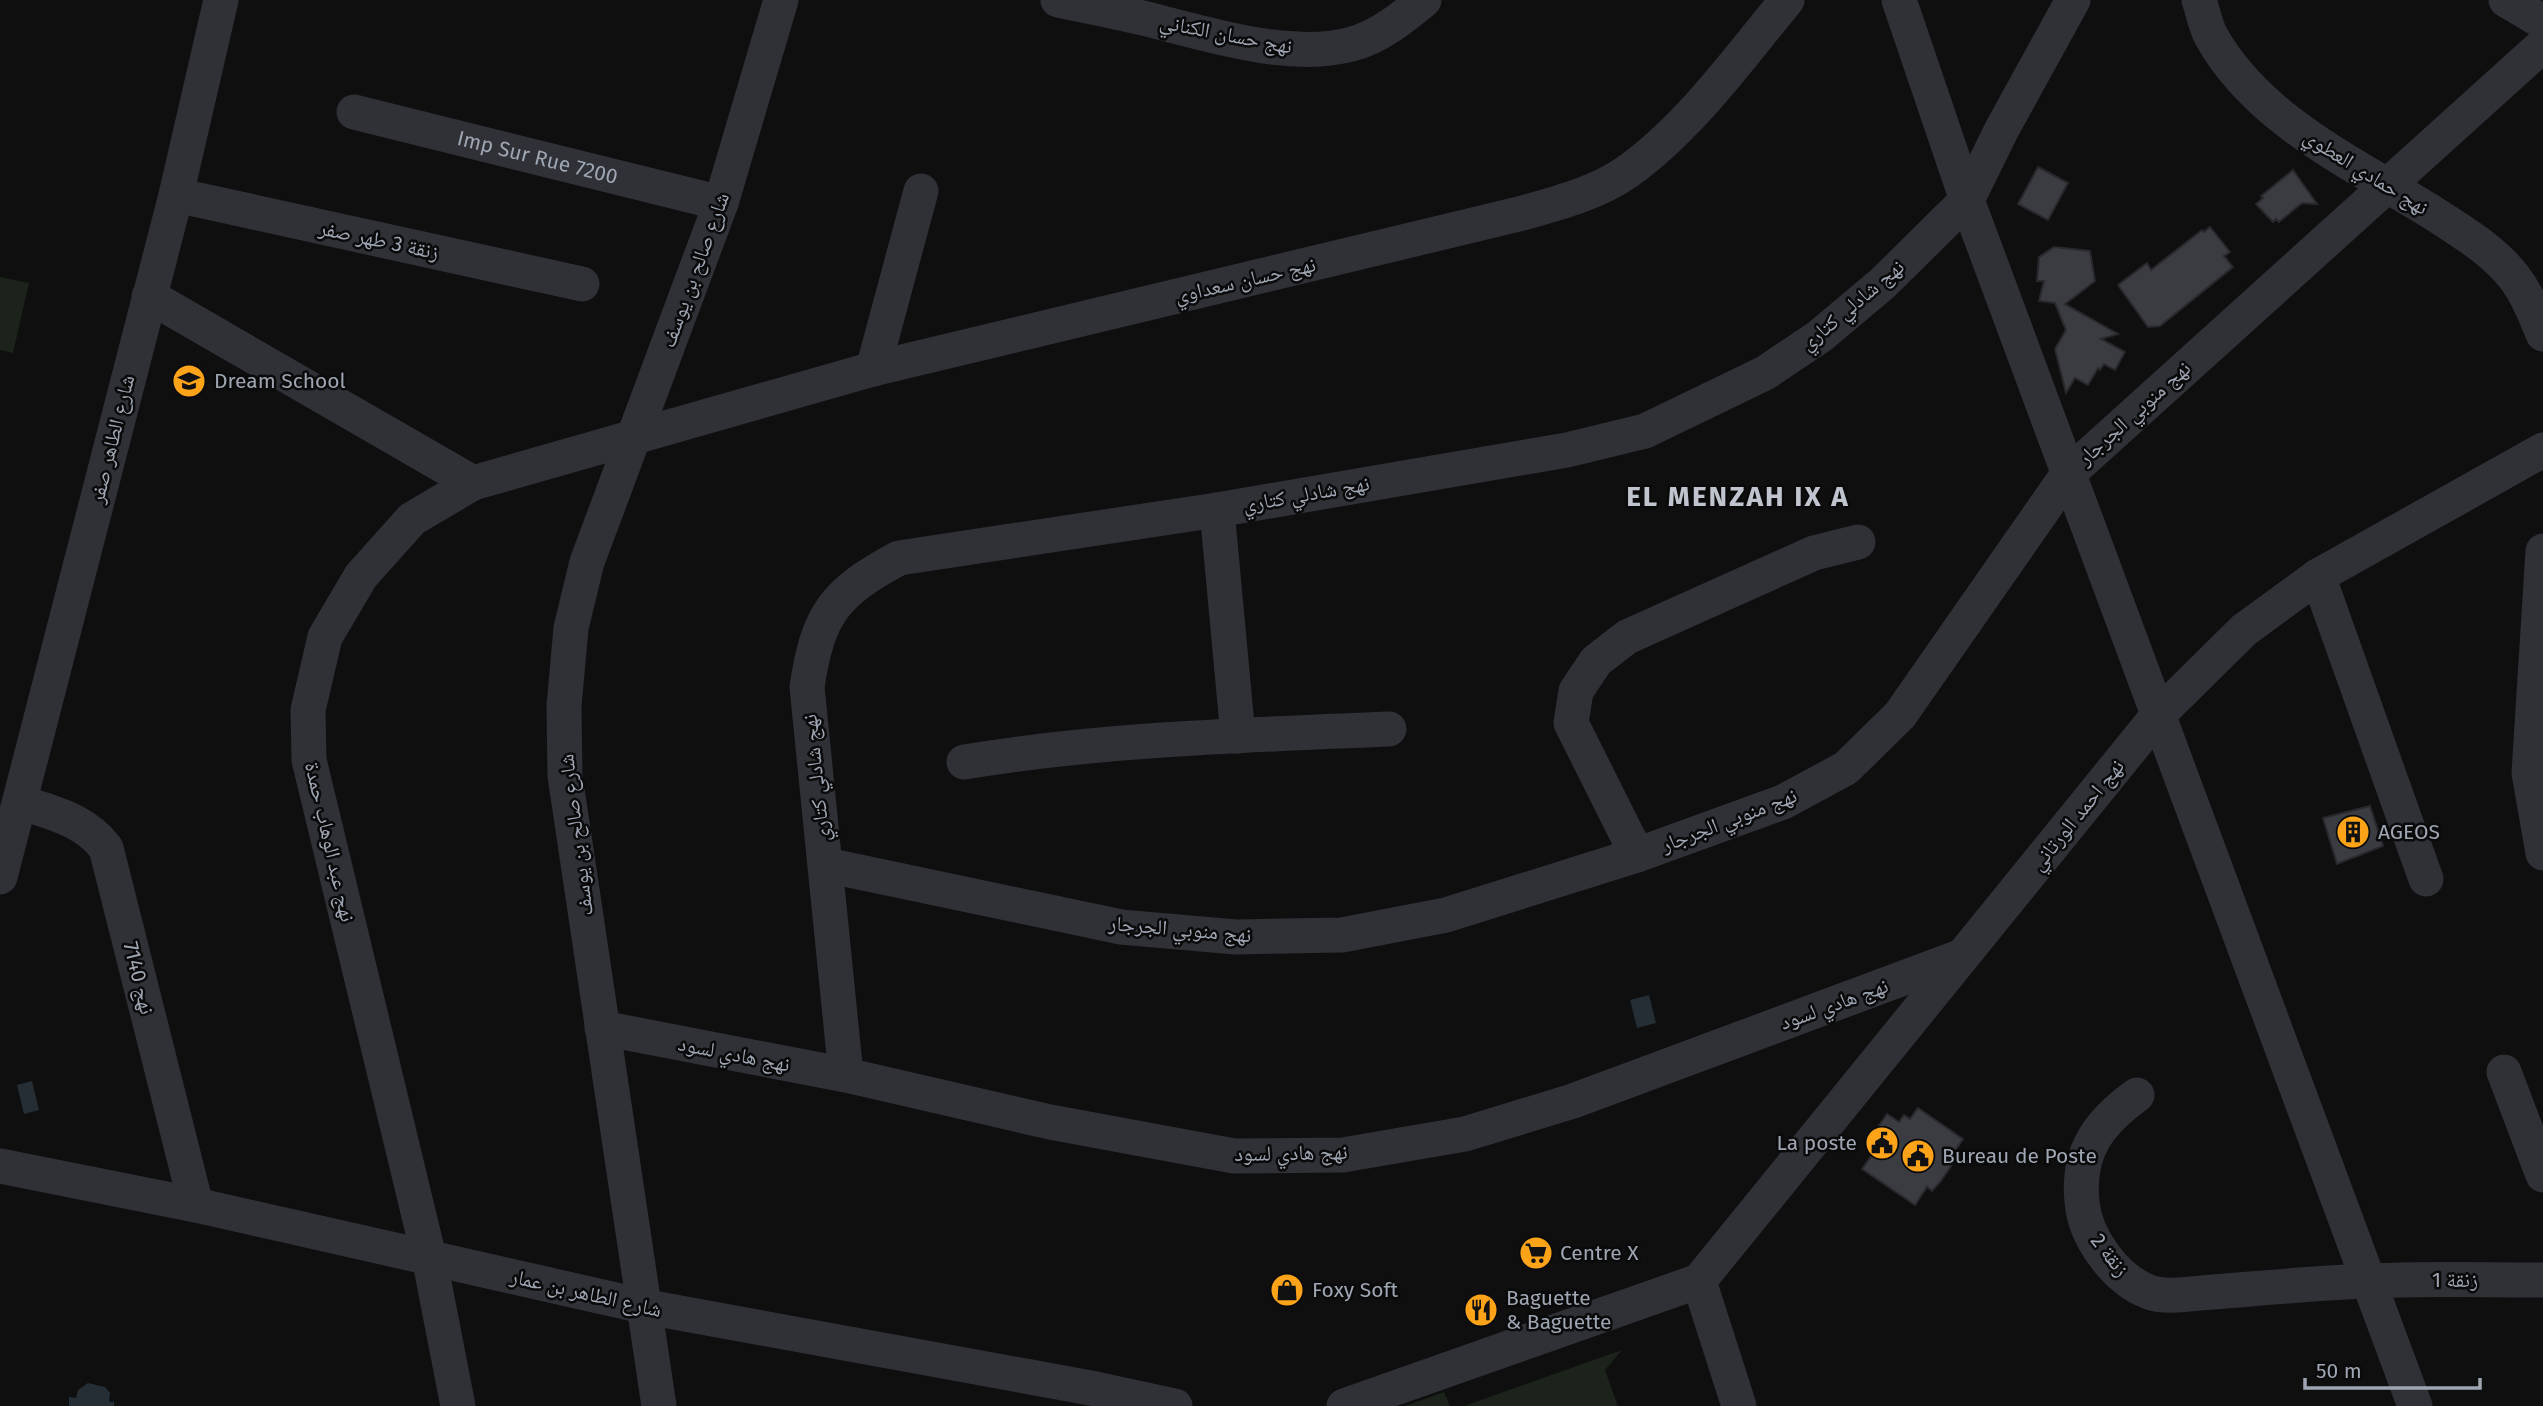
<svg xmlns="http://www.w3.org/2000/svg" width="2543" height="1406" font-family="'Fira Sans','Noto Naskh Arabic',sans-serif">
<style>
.green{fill:#1b231b}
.water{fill:#252e34}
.building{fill:#3b3c41;stroke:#29292d;stroke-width:2}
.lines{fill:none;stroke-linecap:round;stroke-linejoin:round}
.minor{stroke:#2f3136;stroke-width:35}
.labels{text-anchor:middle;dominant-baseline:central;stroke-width:5;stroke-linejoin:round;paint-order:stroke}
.street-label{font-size:21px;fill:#9ea6b3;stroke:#0a0a0b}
.poi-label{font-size:21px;fill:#9ea6b3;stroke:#0a0a0b;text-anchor:start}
.district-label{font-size:28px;font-weight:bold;letter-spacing:2px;fill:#c0c4ce;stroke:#0a0a0b}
</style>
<rect width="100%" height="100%" fill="#0f0f10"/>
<!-- green -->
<path class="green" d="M0 277 29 283 13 353 0 350Z
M1622 1350 1605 1370 1618 1406H1464Z
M1444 1392 1450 1406H1405Z"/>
<!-- water -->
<path class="water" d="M1649 995 1656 1023 1637 1028 1630 1000Z
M32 1081 39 1110 24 1114 17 1085Z
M88 1383 105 1387 110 1393 109 1402H114V1406H69V1397L76 1398 78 1390Z"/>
<!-- building -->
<path class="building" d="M2038 167 2068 183 2048 220 2018 204Z
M2293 170 2317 204 2302 203 2279 222 2276 219 2273 222 2256 204 2263 198 2261 196Z
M2210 227 2230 252 2224 256 2233 267 2160 326 2148 327 2118 285 2147 263 2151 270 2202 230 2204 232Z
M2054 247 2090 251 2095 281 2065 304 2118 334 2101 339 2125 352 2115 370 2104 364 2100 370 2098 368 2088 385 2075 378 2066 393 2055 349 2066 330 2055 303 2039 301 2044 281H2037L2039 257Z
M2370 806 2383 846 2337 864 2323 818Z
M1918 1108 1963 1139 1953 1154 1957 1157 1941 1181 1932 1191 1927 1187 1915 1205 1862 1169 1877 1148 1868 1141 1887 1114 1899 1122 1904 1115 1910 1119Z"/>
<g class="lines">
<!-- minor -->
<g class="minor">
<path d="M1058 0C1088 6 1118 12 1147 19 1207 34 1291 61 1352 44 1379 37 1402 18 1424 0"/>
<path d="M1899 0 1967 200 2415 1406"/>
<path d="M2199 0C2203 11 2205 25 2211 36 2257 119 2352 163 2430 211 2460 231 2491 248 2514 277 2527 294 2535 314 2543 334"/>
<path d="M2506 0 2543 22"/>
<path id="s1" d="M354 112 721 203"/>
<path d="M176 195 582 284"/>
<path d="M149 296 473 483"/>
<path d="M873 369 921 191"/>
<path d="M1217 510 1238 736"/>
<path d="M2543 551 2529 773 2543 853"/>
<path d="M2318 576 2426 879"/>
<path d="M964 762C1104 739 1248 735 1389 729"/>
<path d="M20 802C52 813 84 819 106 848L196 1205"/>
<path d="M1637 855 1571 723 1576 691 1596 661 1627 637 1814 553 1858 542"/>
<path d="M826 865 1121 927 1236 937 1342 935 1446 915 1637 855 1783 802 1846 768 1900 715 2068 474 2543 45"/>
<path d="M0 877 176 195 221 0"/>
<path d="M602 1028 846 1075 1050 1122 1234 1156 1343 1155 1465 1134 1573 1101 1960 957"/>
<path d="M2504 1072 2543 1175"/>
<path d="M846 1075 807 687C818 614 834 593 899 558L1217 510 1567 450 1645 431 1765 373 1820 336 1883 283 1967 200 2002 129 2073 0"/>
<path d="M2137 1095C2098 1123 2077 1152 2082 1202 2085 1237 2115 1279 2149 1292 2166 1299 2194 1293 2213 1292 2264 1288 2315 1283 2367 1281 2425 1278 2484 1280 2543 1280"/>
<path d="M0 1166 196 1205 647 1307 1096 1389 1175 1406"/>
<path d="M1699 1281 1739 1406"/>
<path d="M458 1406 429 1257 309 760 308 710 325 637 361 576 412 519 473 483 873 369 1523 213C1558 203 1597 193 1627 172 1690 127 1738 59 1787 0"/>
<path d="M659 1406 565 776 564 706 571 628 587 562 721 203 781 0"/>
<path d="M1344 1406 1699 1281 2159 714 2244 630 2318 576 2543 450"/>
</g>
</g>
<!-- icons -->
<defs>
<symbol id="school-disc" viewBox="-11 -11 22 22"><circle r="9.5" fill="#ffa418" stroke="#0a0a0b"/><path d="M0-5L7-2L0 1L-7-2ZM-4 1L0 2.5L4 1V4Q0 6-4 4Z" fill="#111"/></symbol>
<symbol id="building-disc" viewBox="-11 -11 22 22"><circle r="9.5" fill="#ffa418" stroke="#0a0a0b"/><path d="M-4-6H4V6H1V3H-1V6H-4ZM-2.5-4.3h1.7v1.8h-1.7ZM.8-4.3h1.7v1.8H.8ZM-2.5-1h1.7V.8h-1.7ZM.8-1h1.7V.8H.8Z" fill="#111"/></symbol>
<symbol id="civic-disc" viewBox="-11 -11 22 22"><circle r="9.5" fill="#ffa418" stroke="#0a0a0b"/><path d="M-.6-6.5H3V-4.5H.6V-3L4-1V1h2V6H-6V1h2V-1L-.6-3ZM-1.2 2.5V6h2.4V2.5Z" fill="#111"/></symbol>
<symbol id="supermarket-disc" viewBox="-11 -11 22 22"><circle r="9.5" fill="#ffa418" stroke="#0a0a0b"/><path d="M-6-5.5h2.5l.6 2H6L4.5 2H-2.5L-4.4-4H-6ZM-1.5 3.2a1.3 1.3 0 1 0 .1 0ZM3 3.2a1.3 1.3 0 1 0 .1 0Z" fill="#111"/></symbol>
<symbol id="shop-disc" viewBox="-11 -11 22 22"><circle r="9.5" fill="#ffa418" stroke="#0a0a0b"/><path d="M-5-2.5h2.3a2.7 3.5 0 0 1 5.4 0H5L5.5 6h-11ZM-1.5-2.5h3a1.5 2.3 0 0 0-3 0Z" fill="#111"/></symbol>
<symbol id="restaurant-disc" viewBox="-11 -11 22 22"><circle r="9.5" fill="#ffa418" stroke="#0a0a0b"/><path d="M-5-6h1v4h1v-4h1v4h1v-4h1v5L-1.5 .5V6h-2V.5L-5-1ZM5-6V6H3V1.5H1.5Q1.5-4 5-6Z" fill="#111"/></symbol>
</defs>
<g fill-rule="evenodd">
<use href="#school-disc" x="170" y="362" width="38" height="38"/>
<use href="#building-disc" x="2334" y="813" width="38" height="38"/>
<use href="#civic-disc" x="1863" y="1124" width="38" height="38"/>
<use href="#civic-disc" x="1899" y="1137" width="38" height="38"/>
<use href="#supermarket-disc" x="1517" y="1234" width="38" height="38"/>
<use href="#shop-disc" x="1268" y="1271" width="38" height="38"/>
<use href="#restaurant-disc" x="1462" y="1291" width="38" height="38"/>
</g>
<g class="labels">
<!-- street labels -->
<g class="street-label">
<text transform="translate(1226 34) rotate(11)">نهج حسان الكناني</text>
<text stroke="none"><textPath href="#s1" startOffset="189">Imp Sur Rue 7200</textPath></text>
<text transform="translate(2366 172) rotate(32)">نهج حمادي العطوي</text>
<text transform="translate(379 240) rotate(12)">زنقة 3 طهر صفر</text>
<text transform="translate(695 270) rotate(-70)">شارع صالح بن يوسف</text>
<text transform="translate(1245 280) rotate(-13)">نهج حسان سعداوي</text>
<text transform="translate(1852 305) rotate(-40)">نهج شادلي كتاري</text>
<text transform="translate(2134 413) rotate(-42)">نهج منوبي الجرجار</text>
<text transform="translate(112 439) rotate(-76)">شارع الطاهر صفر</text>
<text transform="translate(1306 494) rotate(-10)">نهج شادلي كتاري</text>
<text transform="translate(816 778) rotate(-96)">نهج شادلي كتاري</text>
<text transform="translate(2077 815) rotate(-51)">نهج احمد الورتاني</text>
<text transform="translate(1729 820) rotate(-21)">نهج منوبي الجرجار</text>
<text transform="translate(576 835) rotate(-97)">شارع صالح بن يوسف</text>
<text transform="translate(330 842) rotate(77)">نهج عبد الوهاب حمدة</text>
<text transform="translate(1180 929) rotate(5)">نهج منوبي الجرجار</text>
<text transform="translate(139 978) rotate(76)">نهج 7140</text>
<text transform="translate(1834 1004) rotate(-20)">نهج هادي لسود</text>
<text transform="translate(734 1054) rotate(11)">نهج هادي لسود</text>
<text transform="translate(1291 1153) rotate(-1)">نهج هادي لسود</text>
<text transform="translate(2110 1255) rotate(52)">زنقة 2</text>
<text x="2455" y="1280">زنقة 1</text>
<text transform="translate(586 1293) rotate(13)">شارع الطاهر بن عمار</text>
</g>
<!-- poi labels -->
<g class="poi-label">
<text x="214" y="381">Dream School</text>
<text x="2378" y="832">AGEOS</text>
<text x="1857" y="1143" text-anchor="end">La poste</text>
<text x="1942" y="1156">Bureau de Poste</text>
<text x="1560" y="1253">Centre X</text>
<text x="1312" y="1290">Foxy Soft</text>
<text x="1506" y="1298">Baguette<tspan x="1506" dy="24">&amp; Baguette</tspan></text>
</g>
<!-- district labels -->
<g class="district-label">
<text x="1738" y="496">EL MENZAH IX A</text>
</g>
</g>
<!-- scale -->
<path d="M2305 1378v10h175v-10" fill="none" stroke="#9ea6b3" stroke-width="3.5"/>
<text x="2316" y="1378" font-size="21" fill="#9ea6b3" stroke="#0a0a0b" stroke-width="5" paint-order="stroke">50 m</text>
</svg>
